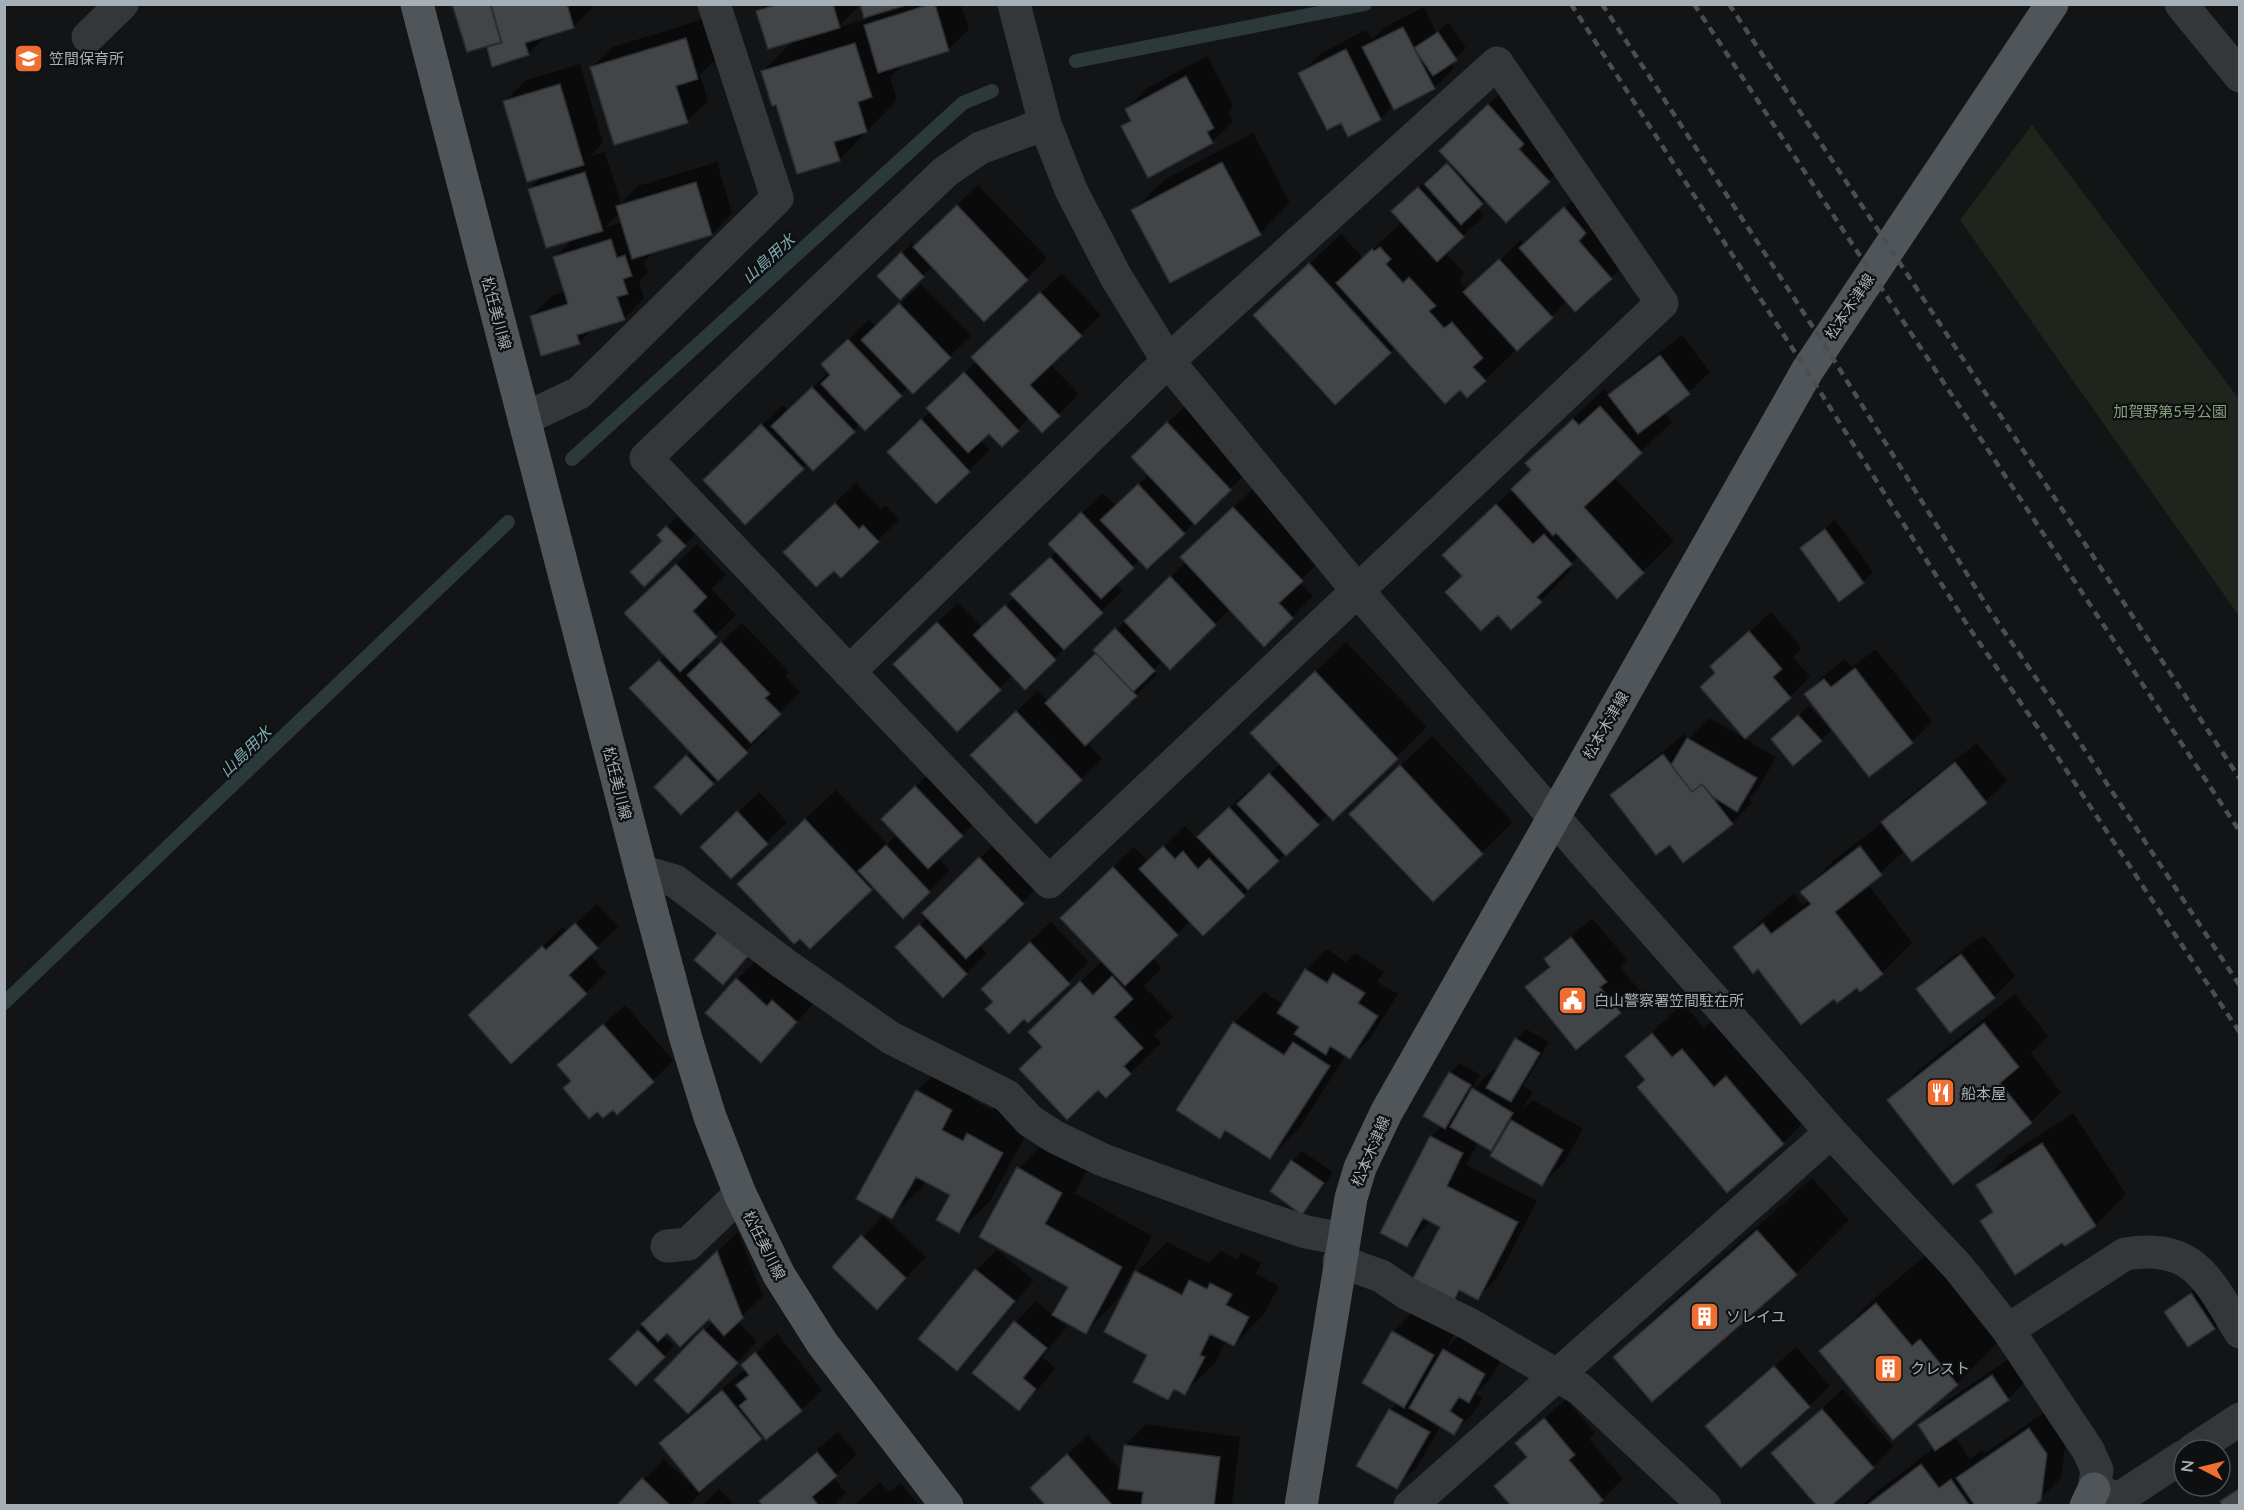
<svg xmlns="http://www.w3.org/2000/svg" width="2244" height="1510" font-family="Lato,'Noto Sans JP',sans-serif">
<style>
.green{fill:#1f251d}
.shadow{fill:#0007;fill-rule:evenodd}
.lines{fill:none;stroke-linecap:round;stroke-linejoin:round}
.stream{stroke:#2c393a;stroke-width:14}
.building{fill:#424548;stroke:#2d2e31;stroke-width:1.5}
.minor{stroke:#34373a;stroke-width:33}
.major{stroke:#505559;stroke-width:33}
.rail{stroke:#494e51;stroke-width:4.5;stroke-dasharray:8 6;stroke-linecap:butt}
.labels{text-anchor:middle;dominant-baseline:central;stroke-width:4.5;stroke-linejoin:round;paint-order:stroke}
.poi-label{font-size:15px;fill:#a5afb5;stroke:#0e0f10;text-anchor:start}
.street-label{font-size:15px;fill:#a5afb5;stroke:#0e0f10}
.park-label{font-size:15px;fill:#86a07c;stroke:#0e0f10}
.water-label{font-size:16px;font-style:italic;fill:#7ca9b0;stroke:#0e0f10}
</style>
<rect width="100%" height="100%" fill="#131415"/>
<!-- green -->
<path class="green" d="M2032 125 2239 399V616L1960 220Z"/>
<!-- shadow -->
<path class="shadow" d="M454 4H594V6L573 27 547 35 528 54 488 48 493 43Z
M766 4H861L837 28 866 19 861 4H961L969 29 948 50 902 66 890 77 897 100 839 160 777 103 763 71 795 39 758 12Z
M1424 7 1436 32 1449 23 1466 48 1451 62 1454 68 1434 88 1393 106 1380 119 1341 121 1300 74 1321 53 1366 30 1372 40 1385 27Z
M707 18 718 57 700 75 708 101 687 121 592 67 613 47Z
M1207 56 1233 106 1228 112 1233 122 1212 142 1123 126 1132 118 1127 109 1147 88Z
M580 64 603 143 589 157 605 152 621 203 638 186 717 162 732 213 712 234 651 252 652 254 644 262 648 272 639 281 644 298 624 319 594 328 579 343 531 316 552 296 566 291 555 257 574 238 529 189 543 175 505 101 526 80ZM620 213 622 222 604 228Z
M1509 85 1569 160 1549 181 1486 200 1477 208 1484 216 1445 252 1465 274 1459 280 1468 290 1521 240 1525 244 1586 188 1632 258 1611 278 1567 301 1485 380 1460 388 1395 347 1335 403 1255 315 1341 234 1363 258 1402 222 1393 211 1440 167 1442 169 1450 161 1461 130Z
M1253 133 1290 203 1260 233 1133 211 1164 180Z
M978 185 1047 258 1027 279 933 266 900 298 879 276 912 243 915 246Z
M1062 273 1101 315 1050 364 1079 394 1043 430 1030 417 1002 445 989 431 980 440 990 450 936 502 909 431 931 411 949 388 977 361 994 337Z
M921 284 971 336 913 392 908 387 865 428 860 424 813 469 807 463 745 523 726 460 783 405 788 410 829 372 844 344 869 320 876 327Z
M1682 335 1710 372 1689 392 1664 413 1672 422 1614 477 1674 541 1617 597 1579 556 1568 566 1571 570 1541 601 1463 575 1444 555 1533 469 1558 433 1604 389 1610 395 1631 375Z
M1188 403 1251 469 1147 567 1140 559 1115 583 1122 591 1025 687 1013 675 957 729 916 643 958 603 983 628 1015 597 1033 573 1057 551 1071 523 1103 493 1116 506 1149 475 1133 457Z
M856 483 881 509 885 505 899 520 841 576 805 531Z
M1255 487 1322 559 1299 582 1313 596 1292 617 1230 609 1170 667 1163 660 1153 670 1157 675 1087 742 1102 759 1036 822 993 734 1038 691 1048 702 1098 653 1095 650 1186 562 1202 537Z
M677 517 695 535 644 585 664 541 659 535Z
M1835 520 1873 572 1863 582 1802 548Z
M697 544 726 575 712 589 736 615 695 655 702 662 742 623 789 672 785 676 800 692 764 728 767 731 681 813 656 787 692 752 652 668 666 655 647 592Z
M1771 612 1802 648 1793 657 1810 677 1790 697 1717 672 1712 666Z
M1346 642 1427 727 1333 819 1328 814 1264 874 1265 875 1244 895 1191 921 1152 957 1162 968 1144 986 1173 1017 1154 1035 1161 1043 1106 1096 1044 1046 1061 1001 1103 960 1083 897 1134 847 1148 862 1185 826 1197 839 1250 788 1252 790 1281 763 1283 703Z
M1876 649 1932 721 1912 742 1832 729 1821 740 1783 729 1809 706 1829 728 1831 726 1806 694 1826 674 1845 659 1852 667Z
M1709 718 1776 757 1758 789 1749 798 1752 803 1732 823 1670 843 1612 795 1632 775 1685 734 1688 739Z
M1432 736 1513 822 1433 900 1382 783Z
M1977 743 2007 781 1986 801 1912 859 1905 850 1868 884 1912 943 1882 973 1835 997 1759 967 1735 947 1765 917 1794 894 1803 905 1809 900 1802 892 1833 861 1883 822 1903 801Z
M937 766 983 815 938 858 950 870 903 917 874 886 811 947 769 853 836 790 887 844 897 834 903 798Z
M759 792 787 822 731 877 723 827Z
M1001 838 1043 882 979 945 987 953 943 996 897 947 928 917 945 892Z
M597 904 618 927 590 954 606 973 586 993 490 995 563 927 568 931Z
M1592 918 1627 960 1620 967 1641 992 1620 1012 1528 987 1551 964 1546 959Z
M1051 922 1089 962 1068 982 995 1001 1003 968Z
M1983 935 2015 976 1994 997 1918 989 1938 968Z
M1327 949 1346 962 1355 953 1384 972 1377 982 1398 994 1371 1037 1350 1058 1346 1055 1300 1127 1270 1157 1227 1129 1220 1137 1234 1023 1264 992 1284 1005 1306 970Z
M758 959 817 1000 761 1061 737 979Z
M2015 994 2048 1036 2031 1053 2061 1092 2031 1122 1889 1100 1919 1070Z
M1683 1003 1704 1028 1713 1019 1813 1113 1783 1143 1646 1080 1627 1056Z
M625 1005 673 1060 653 1081H572L559 1065Z
M1526 1029 1549 1042 1523 1086 1533 1092 1522 1109 1533 1100 1583 1129 1563 1164 1542 1184 1501 1139 1491 1149 1478 1142 1466 1165 1537 1201 1498 1277 1477 1298 1463 1290 1452 1301 1442 1226 1430 1221 1407 1246 1431 1137 1442 1126 1450 1073 1460 1063 1480 1075 1472 1090 1494 1069 1498 1071 1516 1039Z
M948 1060 982 1079 971 1099 992 1110 999 1103 1033 1122 990 1201 959 1231 952 1195 926 1180 922 1187 891 1217 858 1198 917 1091Z
M2073 1113 2126 1194 2096 1225 2065 1244 2063 1241 1982 1222 1994 1210 1978 1186 2009 1155Z
M1049 1138 1091 1162 1075 1193 1152 1236 1116 1301 1086 1332 1054 1316 1067 1327 1042 1357 1055 1368 1039 1388 1018 1409 974 1372 1016 1322 1036 1301 1053 1315 1070 1286 1019 1168Z
M1302 1151 1333 1172 1312 1203 1302 1213 1272 1191 1292 1161Z
M1812 1178 1849 1220 1796 1274 1615 1357 1669 1304Z
M883 1216 926 1257 897 1287 834 1267Z
M738 1232 763 1296 737 1321 757 1342 688 1412 656 1380 713 1322 709 1317 667 1331 663 1335 674 1346 636 1384 611 1359 663 1304Z
M1167 1242 1209 1263 1221 1251 1236 1259 1242 1253 1261 1263 1256 1274 1279 1286 1264 1314 1234 1345 1226 1341 1215 1363 1184 1393 1177 1389 1168 1398 1149 1354 1137 1272Z
M997 1250 1034 1280 977 1349 957 1369 976 1270Z
M1931 1251 2011 1330 1957 1383 1893 1438 1821 1351 1875 1298Z
M2201 1285 2224 1318 2214 1328 2166 1312 2176 1302Z
M1414 1311 1454 1334 1448 1346 1465 1330 1505 1353 1489 1380 1475 1394 1483 1398 1474 1412 1454 1433 1441 1425 1417 1467 1396 1487 1358 1465 1390 1410 1398 1402 1364 1383 1393 1332Z
M777 1333 822 1390 801 1410 764 1435 698 1491 700 1493 689 1506H618L664 1459 698 1491 699 1489 661 1443 681 1422 746 1369 743 1365Z
M1796 1347 1830 1386 1809 1406 1707 1427Z
M2013 1356 2029 1378 2008 1399 1954 1436 1970 1459 1982 1450 1985 1453 2050 1409 2067 1433 2061 1478 2040 1499 1975 1503 1973 1506H1862L1875 1493 1935 1447 1920 1425 1941 1405Z
M1843 1389 1893 1446 1873 1467 1773 1453Z
M1566 1399 1595 1433 1589 1439 1623 1479 1595 1506 1496 1486 1528 1456 1517 1443Z
M1146 1424 1240 1437 1232 1504 1230 1506H1048L1053 1468 1088 1435 1122 1472 1126 1445Z
M838 1432 857 1454 833 1477 846 1493 833 1506H764L761 1501 781 1481Z
M880 1482 889 1492 900 1483 919 1506H853Z
M2240 1484V1506L2222 1502Z
M719 1489 735 1506H702Z"/>
<g class="lines">
<!-- stream -->
<path class="stream" d="M1076 61 1365 4
M572 459 963 103 992 91
M4 1003 508 522"/>
</g>
<!-- building -->
<path class="building" d="M452 4H490L501 42 467 52Z
M491 4H567L574 28 525 43 529 55 492 67 487 47 502 43Z
M779 4H833L840 28 768 49 756 11Z
M860 4H910L864 18Z
M931 4H935L949 51 878 73 864 25Z
M1403 27 1435 89 1394 110 1362 47Z
M1438 32 1457 60 1433 76 1414 48Z
M686 38 698 79 676 86 688 123 614 145 590 67Z
M855 43 872 97 858 102 867 132 834 142 840 161 797 174 776 105 772 106 761 71Z
M1346 49 1381 120 1348 137 1341 123 1327 130 1298 73Z
M1186 76 1214 128 1207 132 1213 143 1148 178 1121 126 1131 121 1125 109Z
M560 84 584 165 527 182 503 101Z
M1488 104 1524 144 1519 149 1550 182 1506 223 1439 151Z
M1222 162 1261 235 1170 283 1131 210Z
M1447 163 1483 204 1461 225 1424 184Z
M585 172 603 231 546 248 528 189Z
M696 182 712 235 632 259 616 206Z
M1418 187 1464 237 1437 262 1391 211Z
M957 205 1028 280 984 322 913 247Z
M1564 207 1586 233 1579 241 1612 279 1575 312 1519 248Z
M611 239 617 258 625 255 632 276 623 279 628 294 617 297 625 320 577 335 580 344 541 356 530 316 568 304 553 257Z
M1380 247 1391 259 1386 264 1403 283 1409 277 1436 306 1429 311 1444 328 1452 322 1483 358 1473 367 1486 381 1467 398 1460 390 1445 404 1336 283 1372 249 1374 251Z
M901 252 924 277 900 300 877 276Z
M1499 259 1553 318 1517 351 1463 292Z
M1309 263 1391 353 1335 405 1253 315Z
M1040 292 1082 336 1030 385 1060 416 1042 433 971 357Z
M899 303 951 358 913 394 861 340Z
M848 339 902 396 865 431 821 384 830 375 821 364Z
M1660 355 1690 394 1638 434 1608 395Z
M964 372 1019 431 1002 447 989 434 968 453 926 408Z
M812 387 855 432 813 471 771 426Z
M1600 406 1642 453 1584 507 1644 573 1617 599 1556 533 1553 536 1511 489 1531 470 1525 463 1573 419 1579 425Z
M921 419 970 472 936 504 887 452Z
M1167 422 1231 490 1195 525 1131 457Z
M761 424 804 469 745 525 703 480Z
M1138 484 1185 534 1147 569 1100 520Z
M835 503 859 529 863 525 879 542 841 578 834 571 816 587 783 552Z
M1496 504 1533 544 1544 534 1572 564 1537 597 1542 602 1511 630 1498 615 1481 631 1445 592 1462 576 1442 555Z
M1233 507 1303 581 1279 603 1293 618 1264 647 1180 557Z
M1081 512 1134 568 1101 599 1048 544Z
M666 526 686 546 644 587 630 572 662 541 657 535Z
M1825 529 1864 583 1839 602 1800 548Z
M1050 557 1103 613 1064 650 1010 594Z
M676 564 707 597 693 611 717 637 680 672 624 613Z
M1170 576 1216 625 1170 670 1124 621Z
M1005 605 1056 660 1025 690 973 635Z
M937 622 1001 690 957 732 893 664Z
M1115 628 1155 671 1133 692 1093 650Z
M1749 631 1782 669 1773 677 1791 698 1745 739 1700 687 1715 673 1710 666Z
M721 642 770 694 765 698 781 714 751 743 687 675Z
M1096 653 1137 696 1085 746 1045 703Z
M659 660 748 753 718 781 629 688Z
M1855 668 1913 743 1869 777 1804 694 1824 679 1831 687Z
M1315 671 1398 759 1333 821 1250 733Z
M1016 711 1082 780 1036 824 970 755Z
M1798 715 1822 741 1793 766 1771 739Z
M1687 738 1757 778 1737 812 1713 797 1702 784 1692 792 1671 765Z
M1663 754 1692 792 1702 784 1733 824 1683 863 1670 845 1656 855 1610 795Z
M686 755 714 784 681 815 654 787Z
M1955 762 1987 803 1912 862 1881 822Z
M1400 765 1483 854 1433 902 1349 814Z
M1269 773 1319 825 1286 856 1237 804Z
M915 786 963 836 928 869 881 819Z
M1229 807 1279 861 1248 890 1197 837Z
M737 811 768 844 731 879 700 847Z
M805 819 872 890 810 949 800 939 794 944 737 884Z
M886 845 930 892 903 919 858 871Z
M1163 846 1175 859 1183 851 1198 869 1209 858 1245 896 1203 936 1139 869Z
M1860 846 1882 875 1835 912 1883 974 1860 992 1857 988 1837 1003 1834 999 1801 1025 1758 969 1753 974 1733 947 1763 923 1771 934 1811 904 1800 892Z
M979 857 1024 904 966 959 922 913Z
M1113 867 1178 935 1125 986 1060 918Z
M575 923 598 948 569 975 587 994 511 1064 468 1015 542 946 546 950Z
M919 924 967 974 943 998 895 947Z
M719 931 748 956 723 985 694 960Z
M1571 937 1607 982 1600 987 1621 1013 1576 1050 1525 987 1550 967 1544 959Z
M1030 942 1070 984 1028 1023 1024 1019 1009 1034 985 1009 993 1002 981 989Z
M1961 954 1995 998 1950 1033 1916 989Z
M1305 969 1327 983 1333 973 1365 993 1358 1003 1378 1016 1350 1059 1330 1046 1326 1055 1294 1034 1299 1027 1277 1013Z
M1112 976 1133 999 1114 1017 1143 1048 1124 1066 1131 1074 1106 1098 1098 1090 1067 1120 1019 1069 1042 1047 1028 1032 1080 981 1093 995Z
M736 978 767 1006 772 1000 797 1022 761 1063 705 1013Z
M1233 1022 1284 1055 1293 1042 1330 1066 1270 1159 1225 1130 1220 1139 1176 1110Z
M1984 1023 2019 1067 2000 1083 2032 1123 1953 1185 1887 1100Z
M603 1024 654 1082 617 1115 613 1110 603 1118 597 1112 589 1119 563 1088 571 1081 557 1065Z
M1652 1033 1672 1057 1682 1049 1714 1087 1726 1076 1784 1144 1727 1193 1637 1087 1645 1080 1625 1056Z
M1515 1038 1540 1053 1511 1102 1486 1088Z
M1449 1072 1471 1085 1445 1129 1423 1116Z
M1472 1088 1513 1113 1491 1151 1450 1127Z
M916 1090 952 1110 942 1130 963 1141 967 1133 1003 1153 959 1233 936 1220 950 1195 916 1177 892 1219 856 1199Z
M1511 1120 1563 1150 1542 1186 1490 1156Z
M1430 1136 1463 1153 1447 1186 1518 1222 1478 1300 1459 1290 1453 1303 1411 1282 1440 1227 1423 1218 1407 1247 1380 1233Z
M2042 1143 2096 1226 2065 1246 2062 1243 2015 1275 1980 1221 1993 1212 1976 1185Z
M1291 1160 1324 1183 1302 1215 1270 1191Z
M1017 1167 1062 1193 1045 1224 1122 1267 1086 1334 1052 1315 1068 1287 979 1237Z
M1757 1230 1797 1275 1652 1402 1613 1357Z
M861 1235 906 1278 877 1310 832 1267Z
M717 1251 743 1318 724 1336 709 1319 680 1347 667 1333 658 1342 641 1324Z
M975 1269 1015 1301 957 1371 918 1339Z
M1135 1271 1182 1295 1189 1280 1207 1289 1210 1283 1232 1294 1226 1305 1249 1317 1234 1346 1210 1334 1200 1355 1205 1357 1185 1395 1174 1389 1168 1400 1133 1382 1147 1355 1104 1332Z
M2191 1293 2215 1329 2188 1347 2164 1312Z
M1876 1303 1912 1346 1920 1339 1958 1385 1893 1440 1819 1351Z
M1014 1321 1047 1348 1023 1378 1036 1389 1019 1411 972 1373Z
M703 1329 738 1363 688 1414 654 1380Z
M638 1330 665 1357 636 1386 609 1359Z
M1392 1331 1434 1355 1404 1408 1362 1383Z
M1443 1349 1485 1374 1469 1403 1459 1397 1450 1411 1463 1420 1454 1435 1409 1408Z
M755 1352 802 1411 766 1440 739 1406 747 1399 736 1385 749 1375 741 1365Z
M1774 1366 1810 1407 1741 1468 1705 1426Z
M1992 1375 2009 1400 1935 1451 1918 1425Z
M722 1390 762 1439 699 1492 659 1443Z
M1389 1409 1430 1432 1397 1489 1356 1466Z
M1822 1409 1874 1468 1831 1506H1817L1771 1453Z
M1544 1418 1575 1455 1569 1460 1603 1500 1597 1506H1511L1494 1486 1527 1457 1515 1443Z
M2029 1428 2047 1454 2041 1500 2034 1506H1975L1956 1478Z
M1124 1445 1220 1457 1214 1506H1141L1143 1492 1118 1489Z
M817 1452 837 1476 812 1497 819 1506H762L759 1501Z
M1067 1454 1113 1506H1046L1030 1488Z
M1921 1464 1939 1488 1951 1479 1970 1506H1866Z
M642 1478 671 1506H616Z
M2240 1488V1506H2222L2220 1501Z"/>
<g class="lines">
<!-- minor -->
<path class="minor" d="M1014 4 1045 124 1071 190 1116 277 1168 361 1357 590 1596 866 1831 1132 1958 1267 2008 1330 2088 1450 2097 1470 2094 1489 2118 1499 2184 1456
M2181 4 2240 76
M88 37 122 4
M524 419 579 393 777 198 714 4
M849 672 1168 361 1497 63 1662 303 1049 882 646 458 945 172 980 148 1045 124
M641 871 675 881 783 963 891 1038 1007 1096 1030 1121 1055 1137 1103 1160 1229 1206 1306 1232 1343 1239
M667 1246 688 1244 740 1194
M1339 1261 1381 1276 1408 1294 1469 1324 1580 1389 1705 1506
M2008 1330 2125 1254C2194 1242 2209 1281 2240 1332
M2193 1450 2240 1419
M1410 1506 1831 1132"/>
<!-- major -->
<path class="major" d="M417 4 641 871 686 1039 710 1117 740 1194 779 1275 822 1343 947 1506
M1301 1506 1351 1198 1360 1168 1386 1113 1807 371 2052 4
M2086 1506 2094 1489"/>
<!-- rail -->
<path class="rail" d="M1571 4 1807 371 1968 626 2049 744 2240 1033
M1602 4 1824 344 1990 611 2071 729 2240 986
M1694 4 2240 832
M1729 4 2240 779"/>
</g>
<!-- icons -->
<defs>
<symbol id="school-square" viewBox="-11 -11 22 22"><rect x="-9" y="-9" width="18" height="18" rx="4" fill="#ef6f31" stroke="#0e0f10"/><path d="M0-5L7-2L0 1L-7-2ZM-4 1L0 2.5L4 1V4Q0 6-4 4Z" fill="#fff"/></symbol>
<symbol id="civic-square" viewBox="-11 -11 22 22"><rect x="-9" y="-9" width="18" height="18" rx="4" fill="#ef6f31" stroke="#0e0f10"/><path d="M-.6-6.5H3V-4.5H.6V-3L4-1V1h2V6H-6V1h2V-1L-.6-3ZM-1.2 2.5V6h2.4V2.5Z" fill="#fff"/></symbol>
<symbol id="restaurant-square" viewBox="-11 -11 22 22"><rect x="-9" y="-9" width="18" height="18" rx="4" fill="#ef6f31" stroke="#0e0f10"/><path d="M-5-6h1v4h1v-4h1v4h1v-4h1v5L-1.5 .5V6h-2V.5L-5-1ZM5-6V6H3V1.5H1.5Q1.5-4 5-6Z" fill="#fff"/></symbol>
<symbol id="building-square" viewBox="-11 -11 22 22"><rect x="-9" y="-9" width="18" height="18" rx="4" fill="#ef6f31" stroke="#0e0f10"/><path d="M-4-6H4V6H1V3H-1V6H-4ZM-2.5-4.3h1.7v1.8h-1.7ZM.8-4.3h1.7v1.8H.8ZM-2.5-1h1.7V.8h-1.7ZM.8-1h1.7V.8H.8Z" fill="#fff"/></symbol>
</defs>
<g fill-rule="evenodd">
<use href="#school-square" x="12" y="42" width="33" height="33"/>
<use href="#civic-square" x="1556" y="984" width="33" height="33"/>
<use href="#restaurant-square" x="1924" y="1076" width="33" height="33"/>
<use href="#building-square" x="1688" y="1300" width="33" height="33"/>
<use href="#building-square" x="1872" y="1352" width="33" height="33"/>
</g>
<g class="labels">
<!-- poi labels -->
<g class="poi-label">
<text x="49" y="58">笠間保育所</text>
<text x="1594" y="1000">白山警察署笠間駐在所</text>
<text x="1961" y="1093">船本屋</text>
<text x="1726" y="1316">ソレイユ</text>
<text x="1910" y="1368">クレスト</text>
</g>
<!-- street labels -->
<g class="street-label">
<text transform="translate(1849 306) rotate(-56)">松本木津線</text>
<text transform="translate(497 313) rotate(75)">松任美川線</text>
<text transform="translate(1605 725) rotate(-60)">松本木津線</text>
<text transform="translate(618 783) rotate(76)">松任美川線</text>
<text transform="translate(1370 1151) rotate(-67)">松本木津線</text>
<text transform="translate(765 1245) rotate(63)">松任美川線</text>
</g>
<!-- park labels -->
<g class="park-label">
<text x="2170" y="411">加賀野第5号公園</text>
</g>
<!-- water labels -->
<g class="water-label">
<text transform="translate(768 258) rotate(-42)">山島用水</text>
<text transform="translate(245 751) rotate(-44)">山島用水</text>
</g>
</g>
<!-- border -->
<rect width="2244" height="1510" fill="none" stroke="#a5afb5" stroke-width="12"/>
<!-- north arrow -->
<g transform="translate(2202 1468) rotate(277)"><circle r="28" fill="#0e0f10" stroke="#4a4f52" stroke-width="1.5"/>
<path d="M0-4.5L10 22L0 15L-10 22Z" fill="#ef6f31"/>
<text y="-9" font-size="16" font-weight="bold" text-anchor="middle" fill="#a5afb5">N</text>
</g>
</svg>
